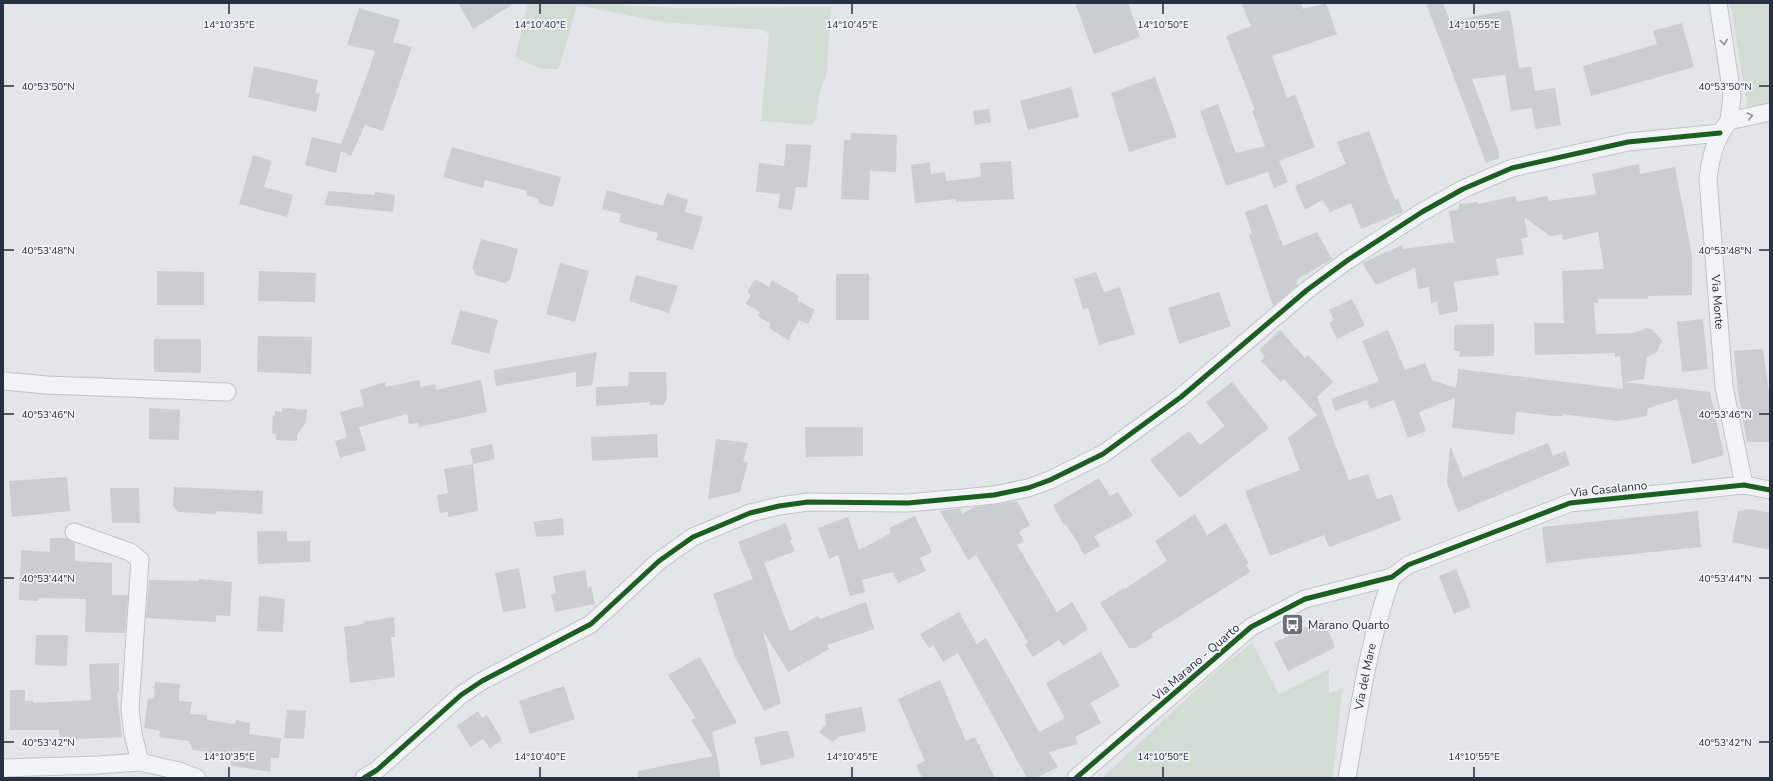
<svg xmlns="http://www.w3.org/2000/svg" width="1773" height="781" font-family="'Nunito Sans',sans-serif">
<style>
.green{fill:#d3dcd4}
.building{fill:#cccdd0}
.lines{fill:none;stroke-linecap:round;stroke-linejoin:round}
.street-casing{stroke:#c1c3c6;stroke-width:19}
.street{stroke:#f2f3f5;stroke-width:17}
.cycleway-casing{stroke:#f1f3f7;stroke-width:8}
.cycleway{stroke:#1b5e20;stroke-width:5}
.oneway{stroke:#8e929c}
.ticks{fill:none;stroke:#293042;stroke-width:1.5}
.labels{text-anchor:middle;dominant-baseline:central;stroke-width:3.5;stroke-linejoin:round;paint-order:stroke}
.street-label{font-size:12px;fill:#293042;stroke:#f1f3f7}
.poi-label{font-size:12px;fill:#293042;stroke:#f1f3f7;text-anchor:start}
.ticks-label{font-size:10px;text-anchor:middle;fill:#293042;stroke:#f1f3f7;stroke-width:3.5;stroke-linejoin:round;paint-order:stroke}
</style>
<rect width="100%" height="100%" fill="#e3e5e8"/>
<!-- green -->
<path class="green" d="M528 3H615L637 6 675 8 831 7 827 72 819 94 816 119 812 125 761 121 769 35 764 30 663 22 577 5 560 65 557 69H542L515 58Z
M1730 3H1770V107L1748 109Z
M1252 643 1279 694 1329 669V693L1342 690 1333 778H1102L1213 674Z"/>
<!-- building -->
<path class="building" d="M458 3H515L473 29Z
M1075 3H1128L1140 37 1094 54Z
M1241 3H1301L1303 9 1326 3 1337 34 1272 56 1287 98 1295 94 1315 147 1279 161 1288 182 1274 188 1268 172 1226 186 1200 111 1218 104 1236 153 1265 146 1252 111 1255 110 1226 36 1251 26Z
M1426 3H1443L1450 21 1510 10 1519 68 1531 67 1535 91 1555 88 1561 125 1535 129 1532 108 1511 111 1505 75 1472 79 1499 152V158L1486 163Z
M359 8 400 20 393 42 412 47 383 131 365 125 351 156 341 151 336 173 305 165 312 137 341 144 369 70 375 51 347 45Z
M1682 23 1694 67 1591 96 1583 66 1657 44 1653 31Z
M254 66 318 80 315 93 320 94 316 112 248 97Z
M1155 77 1177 137 1129 152 1111 93Z
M1071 87 1079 117 1028 130 1020 101Z
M989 109 991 122 975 125 973 111Z
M1369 131 1395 200 1398 199 1403 212 1361 229 1351 203 1330 212 1322 200 1305 210 1295 186 1346 164 1337 142Z
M851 133 897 135 896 172 870 171 869 200 841 199 844 140H850Z
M786 144 811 145 807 187H796L792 210 778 208 780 194 756 192 759 163 784 166Z
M452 147 561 177 553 207 538 203 539 199 526 195 527 191 485 180 483 188 443 177Z
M253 155 272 161 264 187 293 195 287 217 239 204Z
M1011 161 1014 199 956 202V199L915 203 911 165 930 162 931 174 945 172 946 181 981 177 980 163Z
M1639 164 1640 174 1675 167 1692 255V295L1648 296V299H1598V303H1594L1596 334 1633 333 1647 328 1653 330 1662 341 1656 353 1647 357 1644 379 1624 382 1710 392 1724 455 1692 464 1677 399 1648 408 1647 416 1618 421 1562 414V416H1556L1516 412 1514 435 1452 428 1455 398 1419 412 1426 431 1408 438 1394 400 1370 409 1367 400 1335 411 1331 399 1379 381 1362 341 1388 330 1405 370 1425 363 1432 380 1456 388 1458 369 1623 389 1620 356 1615 357V353L1535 355 1534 323H1564L1562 271 1604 269 1598 232 1563 240 1562 234 1550 236 1524 217 1528 237 1521 239 1524 254 1496 259 1499 275 1454 282 1458 311 1439 315 1437 302 1431 303 1429 287 1418 289 1415 268 1376 285 1362 263 1402 245 1403 249 1454 242 1449 211 1459 210V204L1478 202V204L1515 196 1517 202 1547 196 1549 201 1596 194 1592 174Z
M607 190 663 206 667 193 688 200 685 212 703 217 693 250 656 240 658 233 619 222 621 214 602 209Z
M329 191 374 195 375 192 395 195 393 212 324 205Z
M1267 204 1283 246 1317 232 1332 259 1296 280 1298 285 1273 306 1249 235 1252 233 1245 212Z
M481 239 518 249 510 280 505 283 476 275 472 268Z
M560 263 589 271 575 322 546 314Z
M157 271 204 272V305H157Z
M259 271 316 273 315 302 258 301Z
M1096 272 1104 292 1120 287 1135 334 1099 345 1088 308 1083 309 1074 279Z
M836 274H869V320H836Z
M636 275 678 286 669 313 629 301Z
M755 279 769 287 772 280 799 296 797 300 815 310 808 324 799 320 788 340 769 328 771 324 758 316 760 312 746 304 751 295 747 292Z
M1219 292 1231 326 1179 344 1168 308Z
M1352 299 1365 325 1337 339 1329 323 1334 320 1329 310Z
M460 310 498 320 489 354 451 344Z
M1703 319 1708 369 1682 372 1677 322Z
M1494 324V356L1459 357 1460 351H1454V325Z
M1280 330 1305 358 1308 355 1333 382 1317 397 1349 480 1368 474 1377 499 1392 494 1401 520 1329 547 1324 535 1270 556 1245 491 1300 470 1288 438 1317 415 1284 379 1281 382 1261 361 1265 356 1259 350Z
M258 336 312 337 311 374 257 372Z
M154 339H201V373L154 372Z
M1763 349 1770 400V442H1747L1738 393 1734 351Z
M597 352 592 385 576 387V372L496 386 494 370Z
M629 372H666L667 399 663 405H650V402L596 406V387L628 386Z
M419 380 421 387 435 384 436 390 481 380 487 412 419 427 418 423 409 424 407 414 359 427 366 450 340 458 335 441 347 437 340 412 364 405 360 390 385 382 386 387Z
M1232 382 1269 428 1180 498 1150 460 1189 431 1200 445 1225 426 1206 402Z
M149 408 180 410 179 440 149 439Z
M282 408 307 410 306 422 297 435V441L276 440V434L272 433 273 415 275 416V411L282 412Z
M805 427H863V456L806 457Z
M657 434 658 457 592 461 591 437Z
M716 439 748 443 743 462H748L740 492 708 499Z
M1548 443 1553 456 1565 451 1570 465 1458 512 1447 483 1450 446 1463 477Z
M492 444 495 459 473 464 470 449Z
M473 464 478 511 448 517V512L440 513 437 495 448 493 444 469Z
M67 477 70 511 12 517 9 481Z
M1099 478 1110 496 1118 492 1133 516 1094 536 1100 546 1084 555 1078 543 1066 525H1064L1053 505Z
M174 487 263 491 262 514 216 511V514L178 512 173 506Z
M110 488H139L140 523H112Z
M1017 501 1030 525 1019 532 1024 541 1017 545 1057 612 1072 602 1088 629 1063 646 1059 640 1033 657 1025 645 1028 642 976 555 968 560 940 511 960 508 962 514 974 507Z
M1749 509 1770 513V550L1732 542 1738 511Z
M1698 511 1701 547 1546 563 1542 527Z
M1195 514 1207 535 1226 523 1249 564 1246 565 1250 572 1151 634 1153 637 1135 648H1129L1100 603 1124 588 1125 589 1167 561 1155 541Z
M915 516 932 552 920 558 926 571 898 583 893 572 862 580 865 592 850 596 838 555 829 559 818 528 848 517 859 550 891 533 889 528Z
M563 518 564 535 537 537 533 522Z
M786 523 792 539 790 541 795 551 764 563 790 631 818 616 820 619 866 602 874 629 827 645 829 649 788 672 763 631 781 703 764 711 735 657 713 594 753 579 738 542Z
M257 531H287V541H310V562L258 564Z
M50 538H66L75 543V561L112 563V595H128L125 633 85 632 86 599 38 598V601L19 600 21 550 50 552Z
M519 568 526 608 503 612 495 573Z
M1456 569 1471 607 1454 614 1439 576Z
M585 570 588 588 591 586 595 604 555 612 551 595 556 593 553 576Z
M199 579 232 582 230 616 216 615V622L146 618 149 580 199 581Z
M259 596 285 599 283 632 257 631Z
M959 612 977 644 986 638 1039 732 1065 718 1046 683 1101 652 1120 686 1090 703 1101 723 1075 737 1078 744 1049 752 1058 767 1036 778H1027L958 653 943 662 933 645 929 648 920 634Z
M394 617 395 637H391L395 677 350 683 344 627 364 624 363 622Z
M1322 619 1334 643V648L1288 671 1274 643Z
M36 635H68L67 666 35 665Z
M700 657 737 723 712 732 721 778H638V771L713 756 691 720 696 718 668 675Z
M119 663V693L117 691 122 737 60 740 59 730H10V690H25V701H33V703L91 700 89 664Z
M940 680 966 741 975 737 995 778H922L916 765 925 761 898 699Z
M155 682 180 684 179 701 192 702 190 714 207 715V720L235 724 236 720 250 723 249 734 281 738 279 758H271L270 772 231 766 232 758 208 756 209 752 193 750 189 741 159 737 160 731 144 728 148 698 154 699Z
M564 686 575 719 530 734 519 701Z
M862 707 866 731 838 737 833 742 819 732 826 724 825 714Z
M287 710 306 711 304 739 284 738Z
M478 711 482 718 487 715 502 740 490 748 483 739 470 747 457 726Z
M782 731H788L795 757 761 766 754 738Z"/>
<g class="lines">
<defs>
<g id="street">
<path d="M1718 3 1732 95 1729 121"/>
<path id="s1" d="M1729 121C1715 139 1711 156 1708 178L1724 387 1744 485"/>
<path d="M1729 121 1770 112"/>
<path d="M3 381 47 385 227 392"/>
<path d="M74 532 130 552 140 560 130 710 133 734 140 762"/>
<path d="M3 768 98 765 140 762 179 771 197 778"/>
<path d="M364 778 377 770 461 695 482 681 591 624 659 561 693 537 750 513 779 506 808 502 908 503 994 495 1028 488 1050 480 1103 454 1181 397 1307 290 1348 260 1422 212 1463 189 1512 168 1628 142 1720 133"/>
<path d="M1076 778 1251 627 1305 599 1392 577 1408 565 1570 503 1744 485 1770 490"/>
<path id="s2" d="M1347 778C1359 710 1368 642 1392 577"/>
</g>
</defs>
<!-- street casing -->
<use href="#street" class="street-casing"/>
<!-- street -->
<use href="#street" class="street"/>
<defs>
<path id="cycleway" d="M364 778 377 770 461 695 482 681 591 624 659 561 693 537 750 513 779 506 808 502 908 503 994 495 1028 488 1050 480 1103 454 1181 397 1307 290 1348 260 1422 212 1463 189 1512 168 1628 142 1720 133
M1076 778 1251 627 1305 599 1392 577 1408 565 1570 503 1744 485 1770 490"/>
</defs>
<!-- cycleway casing -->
<use href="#cycleway" class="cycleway-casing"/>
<!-- cycleway -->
<use href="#cycleway" class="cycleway"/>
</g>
<!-- one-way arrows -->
<defs><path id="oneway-chevron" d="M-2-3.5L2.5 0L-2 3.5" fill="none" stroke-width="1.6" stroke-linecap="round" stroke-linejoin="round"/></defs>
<g class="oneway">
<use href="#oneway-chevron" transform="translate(1724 42) rotate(81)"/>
<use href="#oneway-chevron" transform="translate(1750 116) rotate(-13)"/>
</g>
<!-- ticks -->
<path class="ticks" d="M229 4V14M540 4V14M852 4V14M1163 4V14M1474 4V14M4 86H14M1759 86H1769M4 250H14M1759 250H1769M4 414H14M1759 414H1769M4 578H14M1759 578H1769M4 742H14M1759 742H1769M229 767V777M540 767V777M852 767V777M1163 767V777M1474 767V777"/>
<!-- icons -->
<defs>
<symbol id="bus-square" viewBox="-11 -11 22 22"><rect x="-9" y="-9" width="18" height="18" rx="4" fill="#6a6f7c" stroke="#f1f3f7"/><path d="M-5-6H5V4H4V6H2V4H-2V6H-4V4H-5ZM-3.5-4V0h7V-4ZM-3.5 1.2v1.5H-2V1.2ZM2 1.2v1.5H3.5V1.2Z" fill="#fff"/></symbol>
</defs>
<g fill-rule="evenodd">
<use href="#bus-square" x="1280" y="612" width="25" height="25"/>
</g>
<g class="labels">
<!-- street labels -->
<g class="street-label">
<text stroke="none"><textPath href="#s1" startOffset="186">Via Monte</textPath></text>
<text transform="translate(1609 489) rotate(-6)">Via Casalanno</text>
<text transform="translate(1196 662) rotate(-41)">Via Marano - Quarto</text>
<text stroke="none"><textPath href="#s2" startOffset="103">Via del Mare</textPath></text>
</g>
<!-- poi labels -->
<g class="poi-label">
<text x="1308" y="625">Marano Quarto</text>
</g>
</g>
<g class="ticks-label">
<text x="229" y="28">14°10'35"E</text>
<text x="540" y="28">14°10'40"E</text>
<text x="852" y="28">14°10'45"E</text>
<text x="1163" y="28">14°10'50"E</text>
<text x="1474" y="28">14°10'55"E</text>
<text x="48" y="90">40°53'50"N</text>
<text x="1725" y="90">40°53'50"N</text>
<text x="48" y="254">40°53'48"N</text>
<text x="1725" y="254">40°53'48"N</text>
<text x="48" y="418">40°53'46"N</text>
<text x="1725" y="418">40°53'46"N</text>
<text x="48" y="582">40°53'44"N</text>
<text x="1725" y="582">40°53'44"N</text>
<text x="48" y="746">40°53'42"N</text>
<text x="1725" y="746">40°53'42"N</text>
<text x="229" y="760">14°10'35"E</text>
<text x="540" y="760">14°10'40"E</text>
<text x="852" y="760">14°10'45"E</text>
<text x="1163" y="760">14°10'50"E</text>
<text x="1474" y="760">14°10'55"E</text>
</g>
<!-- border -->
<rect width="1773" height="781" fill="none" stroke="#293042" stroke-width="8"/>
</svg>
